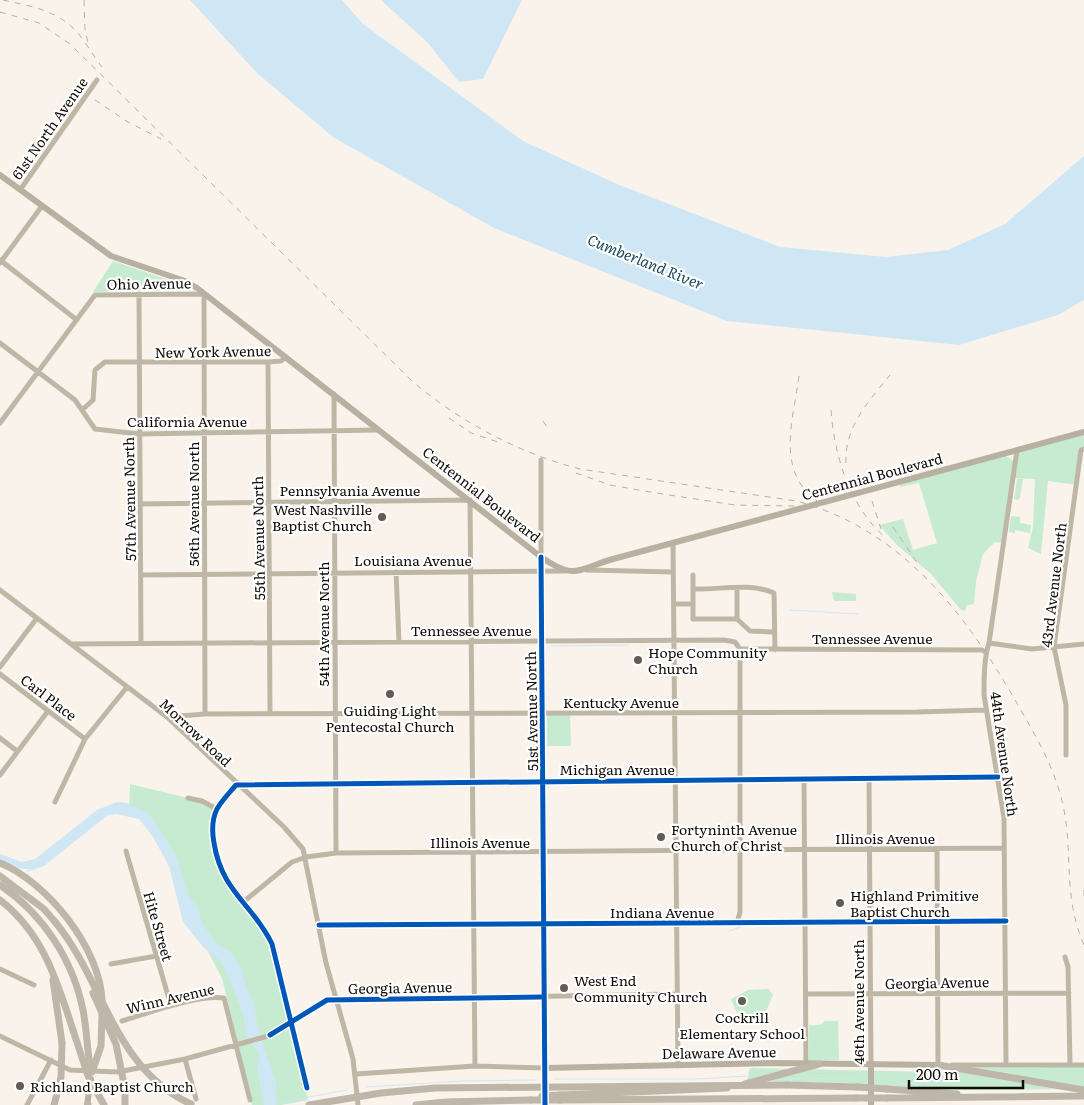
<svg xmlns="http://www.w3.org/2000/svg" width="1084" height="1105" font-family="Literata,serif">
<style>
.green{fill:#c6ebd0}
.water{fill:#cfe7f4}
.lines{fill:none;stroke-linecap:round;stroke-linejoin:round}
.stream{stroke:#cfe7f4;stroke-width:1}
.minor{stroke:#bfb7a6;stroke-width:5}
.major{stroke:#b8b0a0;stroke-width:6}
.highway{stroke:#beb7a9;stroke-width:7}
.rail{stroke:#b7b0a5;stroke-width:1;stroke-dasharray:6 6;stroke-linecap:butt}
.highway-bridge{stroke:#beb7a9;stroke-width:7}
.cycleway-casing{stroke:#fff;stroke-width:8}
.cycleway{stroke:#0057b8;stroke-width:5}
.poi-dot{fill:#625c55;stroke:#fff;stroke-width:2}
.labels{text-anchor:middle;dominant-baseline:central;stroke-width:4.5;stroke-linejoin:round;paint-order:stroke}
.street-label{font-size:14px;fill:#100a04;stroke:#fff}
.poi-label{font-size:14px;fill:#100a04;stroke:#fff;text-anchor:start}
.water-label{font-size:15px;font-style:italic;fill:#1a475c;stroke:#fff}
</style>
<rect width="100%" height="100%" fill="#f9f3ec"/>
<!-- green -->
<path class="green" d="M113 261 186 286 187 288 185 290 93 292Z
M1084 432V449L1081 450 1077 485 1048 481 1041 554 1028 548 1033 527 1035 479 1013 478 1005 543 995 542 983 554 976 581 974 604 967 605 965 611 961 610 931 574 897 545 879 525 903 519 913 550 937 543 919 483 900 487 899 482 1005 455 1015 462 1017 450Z
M1017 479H1023L1020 498 1018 500 1014 499Z
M1011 516 1020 517V523L1031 525 1030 533 1015 530V533L1009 532Z
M832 592 856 594V601H834Z
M547 715H570L571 746H547Z
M130 784 188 798 217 809 213 827 220 869 267 935 308 1100 281 1105H252L222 978 206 948 160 843 141 819 129 813Z
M769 989 773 995 766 1011 739 1018 731 999 748 990Z
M825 1021H838L839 1060 809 1061V1025H820Z
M1084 1067V1089L943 1090 845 1083 747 1081 750 1068 937 1072 968 1068Z"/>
<!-- water -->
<path class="water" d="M190 0H342L363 24 523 141 617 184 780 247 886 257 948 250 1005 224 1084 156V300L1058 315 959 345 727 321 494 228 333 137 257 73Z
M381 0H522L483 79 459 82 428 43Z
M117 802 127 803 146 812 154 820 177 858 188 895 197 907 202 923 216 943 229 951 240 965 246 986 254 1003 259 1032 276 1083 277 1105H264L257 1068 260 1055 247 1038 243 1014 224 966 215 956 204 948 183 922 169 866 153 837 139 819 116 814 108 815 44 866C28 873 16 868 0 861V854L22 862 35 859 97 810Z"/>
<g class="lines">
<!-- stream -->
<path class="stream" d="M790 610 858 614
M551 646 629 645
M27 871 36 869
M729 931 740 927
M880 1075 904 1084 948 1082
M554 1079H698L746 1076
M783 1079 863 1078
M367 1087 461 1081 536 1080
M276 1103 347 1090"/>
<!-- minor -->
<path class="minor" d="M20 190 97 80
M0 260 77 320
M0 263 42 206
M139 294 141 644
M0 343 75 400 95 429 139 434 379 430
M268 362 270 714
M334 394 336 853
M82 410 93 400 95 370 105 362H268L281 361 286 357
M0 423 95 295 204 294 205 714
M541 460V557
M140 504 470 500 475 1066
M673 544 678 1066
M586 570 673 572
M396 572 399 642
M141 575 565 571
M693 575V619H737L750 631 774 632
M693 589C719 590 749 582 774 593L775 650
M0 590 167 717 284 827 303 849 326 963 353 1059 358 1105
M674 604H693
M737 619V588
M989 643 1032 649 1084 644
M72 644 724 640 735 642 740 649
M740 649 982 650 985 652
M0 667 37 618
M0 674 85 739
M167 717 205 714 917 712 986 710
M0 738 17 751
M1066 755V705L1054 647 1081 450 1084 449
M0 775 48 711
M869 779 871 1065
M804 780 806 1064
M188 798 202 801 217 809
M55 802 85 739 127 687
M937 849 938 1065H941
M126 851 171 1006
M242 903 292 862 306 857 336 853 1004 848
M737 923 740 912V649
M319 925 1006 921
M1065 957 1068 967 1070 1065
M111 964 156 956
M0 969 34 985
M806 994 1069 993
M122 1021C148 1013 199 994 224 998L250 1100
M0 1036 70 1070 118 1072 185 1059 272 1035 327 1000 676 994
M185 1059 196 1099
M952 1065H1084
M1006 1065 1004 818 984 695C984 678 984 658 989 643L1017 450
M356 1074 475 1066 545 1068
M307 1088 272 944C253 904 222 893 214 843 212 832 212 819 217 809 222 800 230 792 236 785L998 777
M27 1105 51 1060"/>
<!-- major -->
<path class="major" d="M0 175 111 256 185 281 197 288 541 557C575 581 578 569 613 559L1084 432
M541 557 545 1105
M871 1065V1105
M545 1068 773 1063 938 1065
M87 1105 91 1079"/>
<!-- highway -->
<path class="highway" d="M0 863C47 882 100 948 102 1000
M0 876 44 909 56 923
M0 885C43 914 73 960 83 1010 87 1031 87 1051 91 1071
M0 900C43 933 57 981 73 1030
M53 980 62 1043
M938 1065 1084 1090
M92 1072 101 1046 102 1014
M745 1084 819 1064
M787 1085 857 1087
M887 1089 957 1094
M560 1095 727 1088
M887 1098 1084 1096
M560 1100 856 1098
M88 1104V1105
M54 1105 58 1090
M125 1105V1089
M416 1105 446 1102 531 1100"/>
<!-- rail -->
<path class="rail" d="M3 0C30 6 57 10 77 32 86 43 93 55 102 67
M84 0 85 29 88 43
M0 12 39 23 70 44 412 381C460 422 519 453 580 469L796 501C902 529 966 614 1018 705 1035 735 1052 763 1061 797 1075 848 1061 892 1084 945
M95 100 128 122 161 139
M799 376C793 422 773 477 825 506
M831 410C834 455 850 508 886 538
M449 418 471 433 498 442
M543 421 547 427
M846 463C844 427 869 401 890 375
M576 473 610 485 656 493 735 505 795 506
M872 501 881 529
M893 527 918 564
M1084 890V899"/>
<!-- highway-bridge -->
<path class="highway-bridge" d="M56 923C104 982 115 1070 191 1104
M93 993 116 1044 125 1089
M73 1030 88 1076 104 1105
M857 1087 887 1089
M58 1090 61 1077 62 1043
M542 1096 560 1095
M856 1098H887
M531 1100H560
M309 1105 381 1093 435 1088 787 1085"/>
<defs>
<path id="cycleway" d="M541 557 545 1105
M319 925 1006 921
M270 1035 327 1000 541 997
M307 1088 272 944C253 904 222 893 214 843 212 832 212 819 217 809 222 800 230 792 236 785L998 777"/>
</defs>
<!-- cycleway casing -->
<use href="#cycleway" class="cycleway-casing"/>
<!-- cycleway -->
<use href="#cycleway" class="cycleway"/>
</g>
<!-- markers -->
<g class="poi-dot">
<circle cx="382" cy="517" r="5"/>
<circle cx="638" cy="660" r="5"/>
<circle cx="390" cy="694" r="5"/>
<circle cx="661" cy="837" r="5"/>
<circle cx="840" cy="903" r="5"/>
<circle cx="564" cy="988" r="5"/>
<circle cx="742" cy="1001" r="5"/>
<circle cx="20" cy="1086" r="5"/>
</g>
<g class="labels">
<!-- street labels -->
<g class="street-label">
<text transform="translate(49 128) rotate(-55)">61st North Avenue</text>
<text transform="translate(149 283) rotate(-1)">Ohio Avenue</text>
<text transform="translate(213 351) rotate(-1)">New York Avenue</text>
<text x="187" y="421">California Avenue</text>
<text transform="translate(872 476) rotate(-15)">Centennial Boulevard</text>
<text x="350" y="490">Pennsylvania Avenue</text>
<text transform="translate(482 494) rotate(38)">Centennial Boulevard</text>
<text transform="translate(129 499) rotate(-91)">57th Avenue North</text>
<text transform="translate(193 504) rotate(-90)">56th Avenue North</text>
<text transform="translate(258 538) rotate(-91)">55th Avenue North</text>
<text x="413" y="560">Louisiana Avenue</text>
<text transform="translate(1053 585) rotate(-83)">43rd Avenue North</text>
<text transform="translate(323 624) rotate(-90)">54th Avenue North</text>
<text x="471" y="630">Tennessee Avenue</text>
<text x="872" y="638">Tennessee Avenue</text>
<text transform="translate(49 697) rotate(37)">Carl Place</text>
<text x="621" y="702">Kentucky Avenue</text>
<text transform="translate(531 711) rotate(-91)">51st Avenue North</text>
<text transform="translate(196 732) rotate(43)">Morrow Road</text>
<text transform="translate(1005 754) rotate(82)">44th Avenue North</text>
<text x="617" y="769">Michigan Avenue</text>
<text x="885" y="838">Illinois Avenue</text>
<text x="480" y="842">Illinois Avenue</text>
<text x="662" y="912">Indiana Avenue</text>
<text transform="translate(159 926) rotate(74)">Hite Street</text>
<text transform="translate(937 982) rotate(-1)">Georgia Avenue</text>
<text transform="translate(400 987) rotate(-1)">Georgia Avenue</text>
<text transform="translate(170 998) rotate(-13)">Winn Avenue</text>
<text transform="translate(858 1002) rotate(-90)">46th Avenue North</text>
<text transform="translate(719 1052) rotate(-1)">Delaware Avenue</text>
</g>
<!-- poi labels -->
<g class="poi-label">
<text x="372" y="509" text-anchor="end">West Nashville<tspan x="372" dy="16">Baptist Church</tspan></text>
<text x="648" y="652">Hope Community<tspan x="648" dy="16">Church</tspan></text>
<text x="390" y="710" text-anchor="middle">Guiding Light<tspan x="390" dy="16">Pentecostal Church</tspan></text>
<text x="671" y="829">Fortyninth Avenue<tspan x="671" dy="16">Church of Christ</tspan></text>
<text x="850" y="895">Highland Primitive<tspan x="850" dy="16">Baptist Church</tspan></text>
<text x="574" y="980">West End<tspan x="574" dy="16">Community Church</tspan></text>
<text x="742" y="1017" text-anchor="middle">Cockrill<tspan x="742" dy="16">Elementary School</tspan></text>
<text x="30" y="1086">Richland Baptist Church</text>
</g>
<!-- water labels -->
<g class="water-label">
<text transform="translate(646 261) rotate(22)">Cumberland River</text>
</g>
</g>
<!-- scale -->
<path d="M909 1080v8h114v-8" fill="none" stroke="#100a04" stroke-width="2.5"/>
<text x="916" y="1080" font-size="15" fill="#100a04" stroke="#ffffff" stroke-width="4" paint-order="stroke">200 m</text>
</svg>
